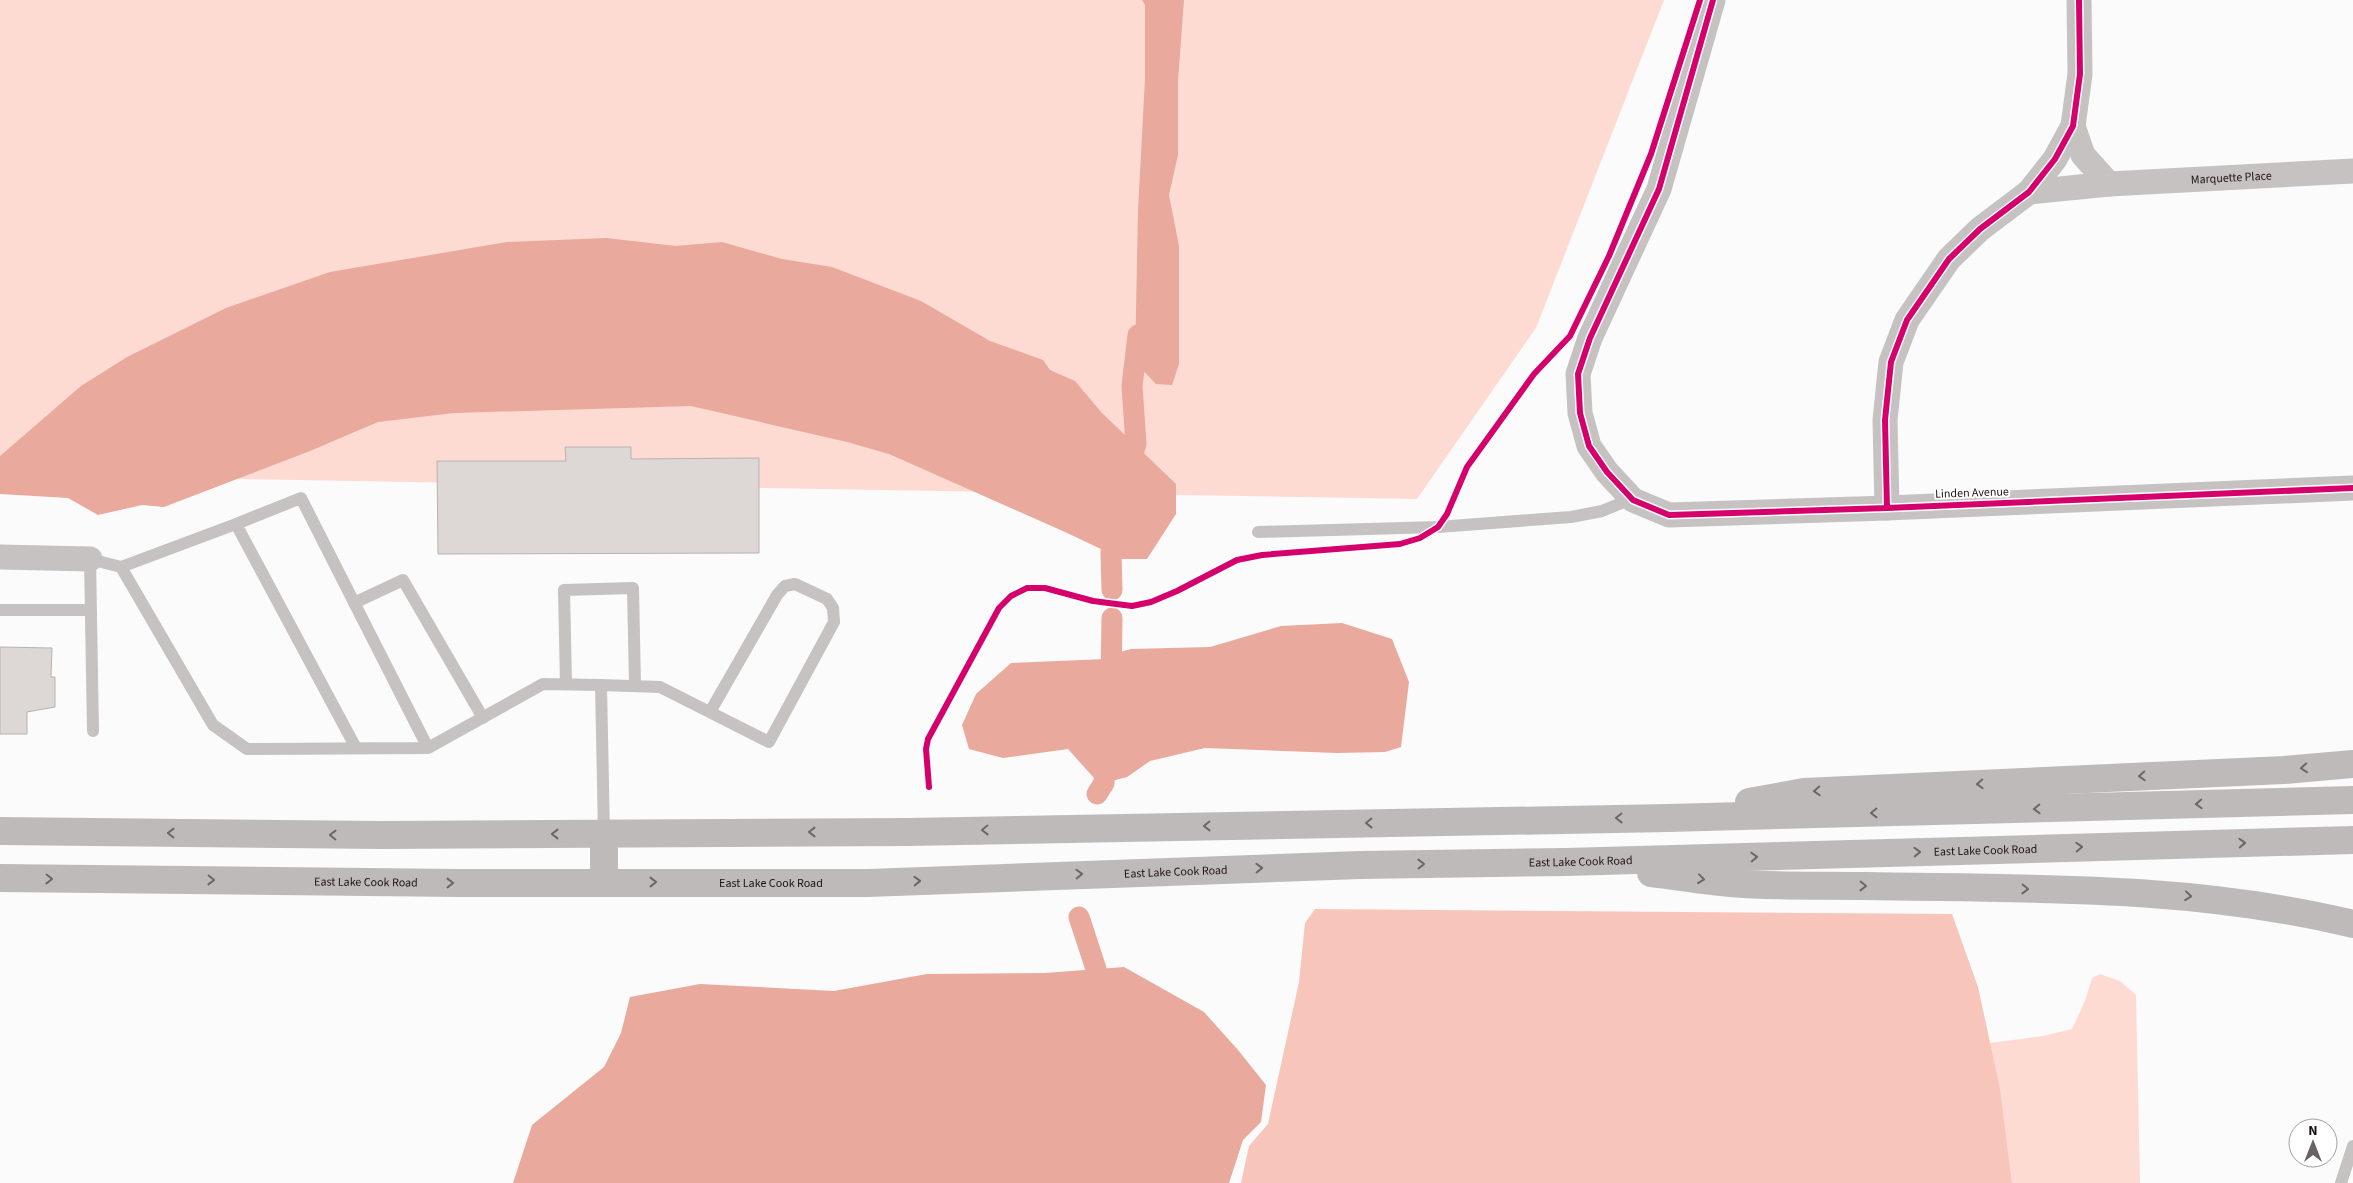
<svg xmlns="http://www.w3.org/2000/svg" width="2353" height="1183" font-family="'Source Sans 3',sans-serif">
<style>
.green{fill:#fddbd3}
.forest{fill:#f8c5ba}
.water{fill:#e9a99c}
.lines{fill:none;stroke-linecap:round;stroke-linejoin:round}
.canal{stroke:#e9a99c;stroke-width:21}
.building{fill:#ddd7d6;stroke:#b7b2b1}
.service{stroke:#c5c2c1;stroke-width:12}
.minor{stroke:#c5c2c1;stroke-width:25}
.primary{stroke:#bfbaba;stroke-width:28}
.cycleway-casing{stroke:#fff;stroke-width:9}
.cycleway{stroke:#d6006c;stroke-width:6}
.oneway{stroke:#6e6664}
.labels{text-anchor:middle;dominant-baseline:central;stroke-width:4;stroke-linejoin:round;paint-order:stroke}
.street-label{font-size:12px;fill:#1c110f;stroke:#fff}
</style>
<rect width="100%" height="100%" fill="#fbfbfb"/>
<!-- green -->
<path class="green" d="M0 0H1664L1536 328 1417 499 0 475Z
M2100 974 2120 981 2136 995 2140 1183H2012L2000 1088 1990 1043 2043 1036 2072 1029 2085 1001 2092 978Z"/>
<!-- forest -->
<path class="forest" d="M1315 909 1952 914 1978 987 2000 1088 2012 1183H1241L1249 1146 1268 1124 1299 982 1305 923Z"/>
<!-- water -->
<path class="water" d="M1142 0H1184L1178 81V155L1169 195 1179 246V364L1172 385 1156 384 1135 362 1138 210 1145 79V5Z
M606 238 676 246 722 242 782 259 832 267 921 301 990 341 1043 360 1050 370 1075 381 1102 413 1176 484V514L1147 559H1122L1065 532 889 454 847 442 691 406 454 413 378 422 310 451 164 507 142 505 98 515 68 498 0 494V456L81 386 127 357 226 308 330 272 507 242Z
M1342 623 1392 639 1409 682 1401 747 1385 752 1337 753 1205 748 1150 761 1127 777 1104 783 1094 778 1068 749 1003 758 969 749 962 725 976 694 1011 663 1106 659 1113 654 1131 649 1210 647 1281 626Z
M1124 967 1204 1012 1238 1050 1266 1085 1261 1122 1243 1140 1229 1183H513L532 1125 604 1067 621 1033 630 997 700 984 834 991 927 974 1045 973Z"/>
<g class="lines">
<!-- canal -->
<path class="canal" d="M1127 470 1136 444 1132 386 1138 335
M1112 590 1111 552 1115 526
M1111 683 1112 618
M1097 794 1104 783 1106 754
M1079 917 1096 969"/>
</g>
<!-- building -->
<path class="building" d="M565 447H631V459L759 458V553L438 554 437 461H566Z
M0 647 52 648 51 677H55V707L27 712V734H0Z"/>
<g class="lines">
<!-- service -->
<path class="service" d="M236 524 301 498 428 748
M1258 532 1438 527 1571 517 1602 511 1631 499
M354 603 403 580 483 718
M0 610H91
M566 684 564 590 633 588 635 686
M93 731 90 559 121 567
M356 748 236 524 121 567 213 725 247 749 428 748 543 684 601 685
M604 834 601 685 660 687 769 742 834 622 833 608 827 599 795 584 785 586 777 595 710 712
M2341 1183 2353 1146"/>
<!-- minor -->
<g class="minor">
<path d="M1713 0 1659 189 1590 338 1578 374 1580 413 1589 446 1607 472 1633 500 1669 515 1887 508 2353 488"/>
<path id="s1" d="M2073 126 2083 155 2109 184 2353 171"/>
<path d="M2029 192 2109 184"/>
<path d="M1887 508 1885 420 1891 362 1907 320 1949 259 1980 229 2029 192 2055 159 2073 126 2080 74 2079 0"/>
<path d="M0 557 90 559"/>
</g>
<!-- primary -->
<g class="primary">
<path d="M1749 802 1804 792 2284 770 2353 764"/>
<path d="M0 831 382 835 908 832 1668 818 2353 800"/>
<path d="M604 834V882"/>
<path d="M1651 873C1677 876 1704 881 1730 883 1775 887 1821 885 1866 886 2029 889 2193 885 2353 924"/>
<path id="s2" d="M0 878 458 883H868L1360 865 1566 862 2353 840"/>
</g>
<defs>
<path id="cycleway" d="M1713 0 1659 189 1590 338 1578 374 1580 413 1589 446 1607 472 1633 500 1669 515 1887 508 2353 488
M1887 508 1885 420 1891 362 1907 320 1949 259 1980 229 2029 192 2055 159 2073 126 2080 74 2079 0
M929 787 926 749 928 739 999 608 1011 596 1027 588H1045L1093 601 1132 606 1151 602 1177 591 1237 560 1262 555 1400 544 1420 538 1438 527 1447 514 1467 467 1534 374 1570 336 1609 256 1651 154 1700 0"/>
</defs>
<!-- cycleway casing -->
<use href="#cycleway" class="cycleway-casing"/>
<!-- cycleway -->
<use href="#cycleway" class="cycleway"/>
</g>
<!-- one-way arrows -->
<defs><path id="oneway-chevron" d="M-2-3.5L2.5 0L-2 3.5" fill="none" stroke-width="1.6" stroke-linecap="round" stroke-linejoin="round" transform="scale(1.25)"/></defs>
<g class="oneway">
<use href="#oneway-chevron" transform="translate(2304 768) rotate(175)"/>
<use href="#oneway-chevron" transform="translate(2142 776) rotate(177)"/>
<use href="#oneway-chevron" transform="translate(1980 784) rotate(177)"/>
<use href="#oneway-chevron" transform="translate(1817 791) rotate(177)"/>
<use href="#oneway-chevron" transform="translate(2199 804) rotate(178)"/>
<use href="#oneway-chevron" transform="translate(2037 809) rotate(178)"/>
<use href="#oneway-chevron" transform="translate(1874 813) rotate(179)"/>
<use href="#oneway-chevron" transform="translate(1619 818) rotate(179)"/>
<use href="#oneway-chevron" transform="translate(1369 823) rotate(179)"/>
<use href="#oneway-chevron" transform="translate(1207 826) rotate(179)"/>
<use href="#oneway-chevron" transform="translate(985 830) rotate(179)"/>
<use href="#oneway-chevron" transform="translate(812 832) rotate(180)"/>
<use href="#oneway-chevron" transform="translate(171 833) rotate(-179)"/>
<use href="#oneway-chevron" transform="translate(555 834) rotate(180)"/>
<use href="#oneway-chevron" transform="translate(333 835) rotate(-179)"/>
<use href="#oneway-chevron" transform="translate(2242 843) rotate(-2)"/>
<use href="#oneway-chevron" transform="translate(2079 847) rotate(-2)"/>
<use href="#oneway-chevron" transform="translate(1917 852) rotate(-2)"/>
<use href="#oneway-chevron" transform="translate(1754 857) rotate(-2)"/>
<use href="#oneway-chevron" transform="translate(1421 864) rotate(-1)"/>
<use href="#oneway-chevron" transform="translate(1259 868) rotate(-2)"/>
<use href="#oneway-chevron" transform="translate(1079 874) rotate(-2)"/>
<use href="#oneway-chevron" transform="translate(49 879) rotate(1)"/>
<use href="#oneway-chevron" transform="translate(1701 879) rotate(7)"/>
<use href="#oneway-chevron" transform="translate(211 880) rotate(1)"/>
<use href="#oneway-chevron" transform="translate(917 881) rotate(-2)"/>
<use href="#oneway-chevron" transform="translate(653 882)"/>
<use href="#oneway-chevron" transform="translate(450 883)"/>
<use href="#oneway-chevron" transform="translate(1863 886) rotate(1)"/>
<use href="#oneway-chevron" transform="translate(2025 889) rotate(1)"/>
<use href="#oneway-chevron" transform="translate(2188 896) rotate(6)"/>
</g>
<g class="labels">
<!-- street labels -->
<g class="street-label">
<text stroke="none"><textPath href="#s1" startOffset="192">Marquette Place</textPath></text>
<text transform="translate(1972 493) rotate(-2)">Linden Avenue</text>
<text stroke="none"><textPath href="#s2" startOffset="1986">East Lake Cook Road</textPath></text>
<text stroke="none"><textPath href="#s2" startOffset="1581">East Lake Cook Road</textPath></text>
<text stroke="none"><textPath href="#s2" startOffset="1176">East Lake Cook Road</textPath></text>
<text stroke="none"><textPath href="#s2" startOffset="366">East Lake Cook Road</textPath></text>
<text stroke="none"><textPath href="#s2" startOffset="771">East Lake Cook Road</textPath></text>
</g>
</g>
<!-- north arrow -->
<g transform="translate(2313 1143)"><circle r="24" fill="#ffffff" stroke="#a4a09f"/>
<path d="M0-4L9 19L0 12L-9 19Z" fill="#6a6362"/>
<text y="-8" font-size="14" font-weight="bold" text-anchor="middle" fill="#1c110f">N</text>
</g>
</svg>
